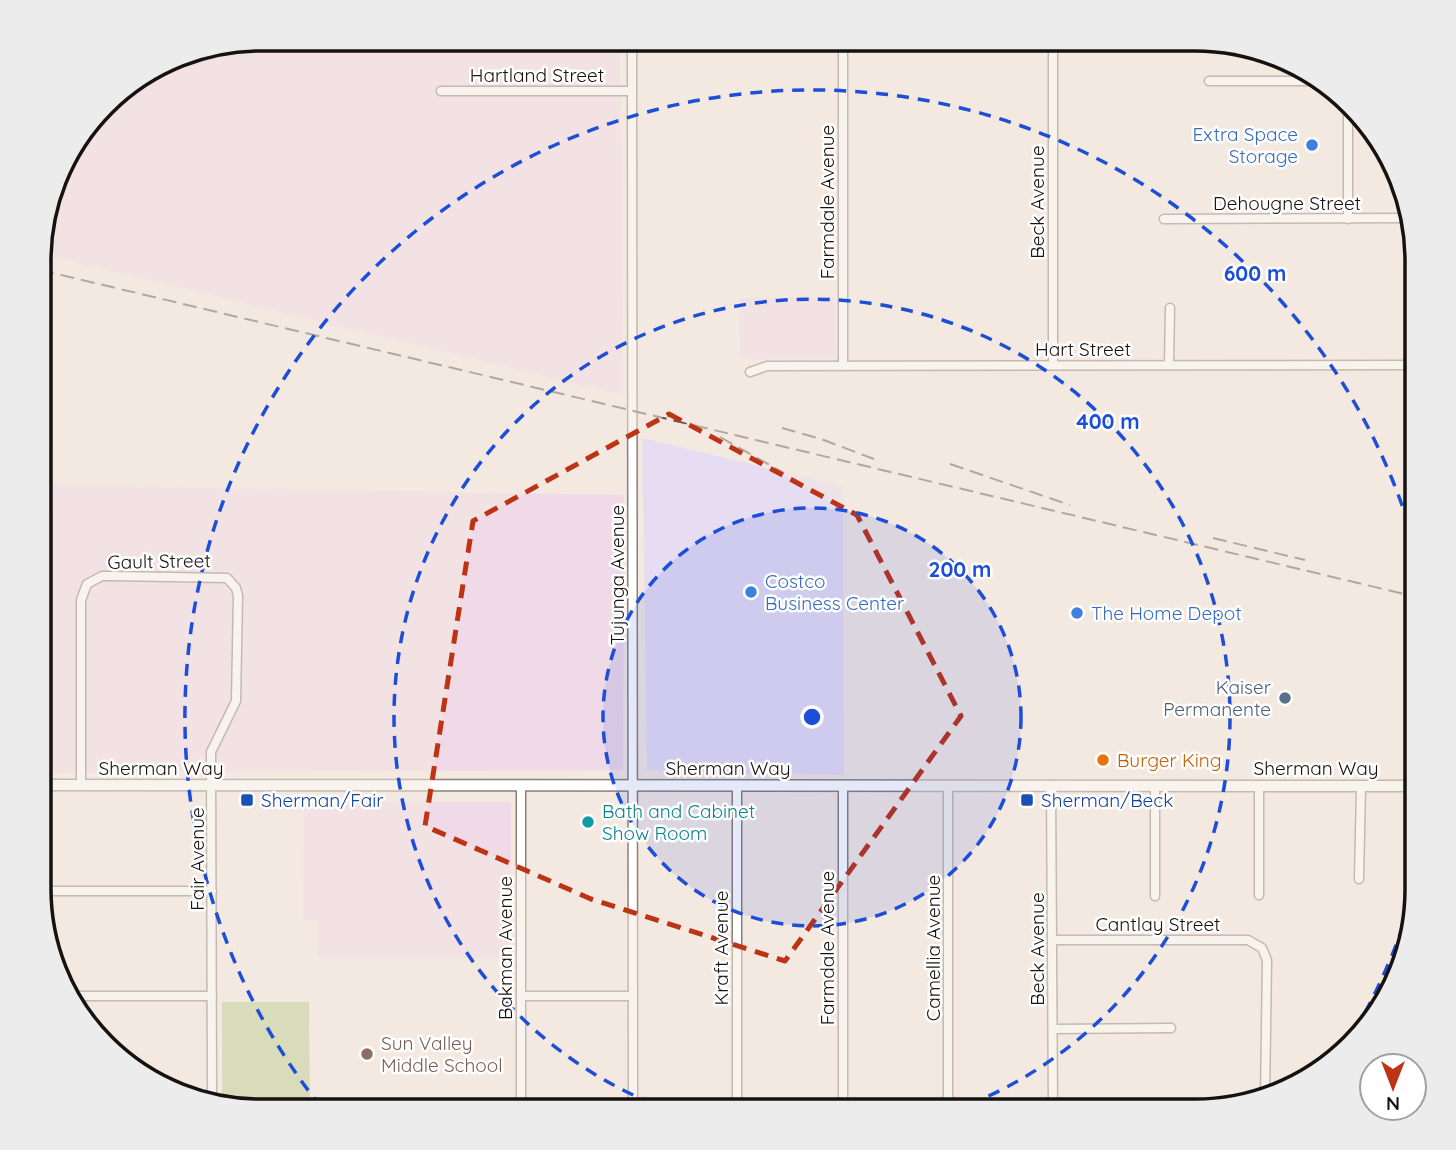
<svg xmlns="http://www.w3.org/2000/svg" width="1456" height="1150" font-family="Quicksand,sans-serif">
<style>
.commercial{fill:#e6ddf2}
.industrial{fill:#f0dae8}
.green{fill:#b9cc8d}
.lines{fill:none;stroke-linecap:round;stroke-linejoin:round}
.minor-casing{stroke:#8a8078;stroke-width:11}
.major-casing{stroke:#8a8078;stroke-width:13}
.minor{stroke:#fff;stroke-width:8}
.major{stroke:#fff;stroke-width:10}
.rail{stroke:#5f5954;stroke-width:2;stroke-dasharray:14 7;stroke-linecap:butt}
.marked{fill:none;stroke:#bd3315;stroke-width:5;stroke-dasharray:14 9;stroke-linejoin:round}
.ring{fill:none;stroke:#1d4ed8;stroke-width:3.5;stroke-dasharray:12 9}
.shop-dot{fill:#3f7fe0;stroke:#fff;stroke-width:2.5}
.service-dot{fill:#5c6f8a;stroke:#fff;stroke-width:2.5}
.food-dot{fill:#e8710a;stroke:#fff;stroke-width:2.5}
.transit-dot{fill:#1a4fb4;stroke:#fff;stroke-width:2.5}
.culture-dot{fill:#0f9aa8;stroke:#fff;stroke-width:2.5}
.education-dot{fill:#8d6e63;stroke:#fff;stroke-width:2.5}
.labels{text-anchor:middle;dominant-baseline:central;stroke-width:5;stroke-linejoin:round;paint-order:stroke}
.street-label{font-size:19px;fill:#16120f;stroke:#fff}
.shop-label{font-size:19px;fill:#366cbe;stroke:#fff;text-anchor:start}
.service-label{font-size:19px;fill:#4e5e75;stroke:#fff;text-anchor:end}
.food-label{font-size:19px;fill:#c56008;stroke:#fff;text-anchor:start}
.transit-label{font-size:19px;fill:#164399;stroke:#fff;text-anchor:start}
.culture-label{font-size:19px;fill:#0d838f;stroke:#fff;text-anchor:start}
.education-label{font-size:19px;fill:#785e54;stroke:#fff;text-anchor:start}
.rim{fill:none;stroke:#16120f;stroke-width:3.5}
.centre{fill:#1d4ed8;stroke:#fff;stroke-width:3.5}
.ring-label{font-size:21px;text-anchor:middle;font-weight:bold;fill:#1d4ed8;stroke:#fff;stroke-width:5;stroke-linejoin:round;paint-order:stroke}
</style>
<rect width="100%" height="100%" fill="#f4e9e0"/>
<!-- commercial -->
<path class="commercial" d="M642 438 843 486 844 775 647 770Z"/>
<!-- industrial -->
<path class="industrial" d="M260 39H620L623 395 40 254V231L68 150 114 93 189 50Z
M835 297 836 358 740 359 739 298Z
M40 485 624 495 623 770 39 773Z
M304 802H511V958H318V920H303Z"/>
<!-- green -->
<path class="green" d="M222 1002H309L310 1111H246L222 1105Z"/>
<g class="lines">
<defs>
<path id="minor" d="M632 39 633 1111
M1053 39V365
M1209 81H1322
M441 91H632
M1164 219 1409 218
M1348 219V102
M843 365V39
M1169 365 1170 308
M750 372 767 366 1417 365
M81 785V600L87 584 102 576H113L227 578 236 588 238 596 236 701 211 752 212 1103
M521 785V1111
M948 785V1111
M1051 785 1053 1111
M1359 879 1361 786
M39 891H212
M1259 895V786
M1155 896V786
M1053 940H1248L1262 948 1267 960 1265 1098
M68 996H212
M521 996H633
M1053 1029 1171 1028
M200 1100H212
M737 1111V785
M843 1111V785"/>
<path id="major" d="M39 785 1417 786"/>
</defs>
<!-- minor casing -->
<use href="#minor" class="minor-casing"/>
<!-- major casing -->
<use href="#major" class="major-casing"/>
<!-- minor -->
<use href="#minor" class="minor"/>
<!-- major -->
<use href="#major" class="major"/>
<!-- rail -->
<path class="rail" d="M40 270 1417 597
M782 428 821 439 874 459
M720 437 784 473
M950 464 1070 505
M1213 538 1305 560"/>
</g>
<!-- marked area -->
<path d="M0 0H1456V1150H0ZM669 414 857 515 961 716 785 961 591 899 425 826 473 521Z" fill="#f4e9e0" fill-opacity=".55" fill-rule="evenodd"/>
<path class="marked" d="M669 414 857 515 961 716 785 961 591 899 425 826 473 521Z"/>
<!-- distance rings -->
<circle cx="812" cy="717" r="209" fill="#1d4ed8" fill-opacity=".12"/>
<g class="ring">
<circle cx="812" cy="717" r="209"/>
<path d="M672 1111A418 418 0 1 1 952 1111"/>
<path d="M1416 885A627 627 0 0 1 1344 1049M321 1107A627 627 0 1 1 1416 549"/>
</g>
<!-- markers -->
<g class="shop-dot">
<circle cx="1312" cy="145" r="7"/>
<circle cx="751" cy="592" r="7"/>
<circle cx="1077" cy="613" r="7"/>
</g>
<circle class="service-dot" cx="1285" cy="698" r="7"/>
<circle class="food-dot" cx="1103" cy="760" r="7"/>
<g class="transit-dot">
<rect x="240" y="793" width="14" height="14" rx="3.5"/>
<rect x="1020" y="793" width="14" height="14" rx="3.5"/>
</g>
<circle class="culture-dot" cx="588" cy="822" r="7"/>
<circle class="education-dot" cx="367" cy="1054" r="7"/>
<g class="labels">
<!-- street labels -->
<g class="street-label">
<text x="537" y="75">Hartland Street</text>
<text transform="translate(827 202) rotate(-90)">Farmdale Avenue</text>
<text transform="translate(1037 202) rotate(-90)">Beck Avenue</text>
<text x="1287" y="203">Dehougne Street</text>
<text x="1083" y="349">Hart Street</text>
<text transform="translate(159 561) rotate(-1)">Gault Street</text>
<text transform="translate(617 575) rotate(-90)">Tujunga Avenue</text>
<text x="161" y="768">Sherman Way</text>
<text x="728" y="768">Sherman Way</text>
<text x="1316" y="768">Sherman Way</text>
<text transform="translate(197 859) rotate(-90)">Fair Avenue</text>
<text x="1158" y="924">Cantlay Street</text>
<text transform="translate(505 948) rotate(-90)">Bakman Avenue</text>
<text transform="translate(721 948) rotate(-90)">Kraft Avenue</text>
<text transform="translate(827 948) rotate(-90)">Farmdale Avenue</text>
<text transform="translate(933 948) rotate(-90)">Camellia Avenue</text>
<text transform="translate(1037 949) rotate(-90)">Beck Avenue</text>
</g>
<!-- shop labels -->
<g class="shop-label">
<text x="1298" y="134" text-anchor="end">Extra Space<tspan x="1298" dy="22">Storage</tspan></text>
<text x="765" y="581">Costco<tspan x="765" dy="22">Business Center</tspan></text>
<text x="1091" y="613">The Home Depot</text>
</g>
<!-- service labels -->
<g class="service-label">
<text x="1271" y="687">Kaiser<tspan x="1271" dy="22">Permanente</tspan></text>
</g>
<!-- food labels -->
<g class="food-label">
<text x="1117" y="760">Burger King</text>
</g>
<!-- transit labels -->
<g class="transit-label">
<text x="261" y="800">Sherman/Fair</text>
<text x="1041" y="800">Sherman/Beck</text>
</g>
<!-- culture labels -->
<g class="culture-label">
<text x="602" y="811">Bath and Cabinet<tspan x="602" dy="22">Show Room</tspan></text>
</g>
<!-- education labels -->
<g class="education-label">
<text x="381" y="1043">Sun Valley<tspan x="381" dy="22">Middle School</tspan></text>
</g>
</g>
<!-- crop -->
<path d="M0 0H1456V1150H0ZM261 51H1195A210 210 0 0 1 1405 261V889A210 210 0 0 1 1195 1099H261A210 210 0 0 1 51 889V261A210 210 0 0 1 261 51Z" fill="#ececec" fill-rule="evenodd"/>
<path class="rim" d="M261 51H1195A210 210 0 0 1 1405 261V889A210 210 0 0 1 1195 1099H261A210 210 0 0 1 51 889V261A210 210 0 0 1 261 51Z"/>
<circle cx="812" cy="717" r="10" class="centre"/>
<g class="ring-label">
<text x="1255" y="281">600 m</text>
<text x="1108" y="429">400 m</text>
<text x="960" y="577">200 m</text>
</g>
<!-- north arrow -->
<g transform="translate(1393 1087) rotate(180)"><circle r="33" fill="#ffffff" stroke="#a2a09f" stroke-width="2"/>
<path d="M0-5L12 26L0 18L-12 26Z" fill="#bd3315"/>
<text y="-10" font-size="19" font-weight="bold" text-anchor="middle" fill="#16120f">N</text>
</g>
</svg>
